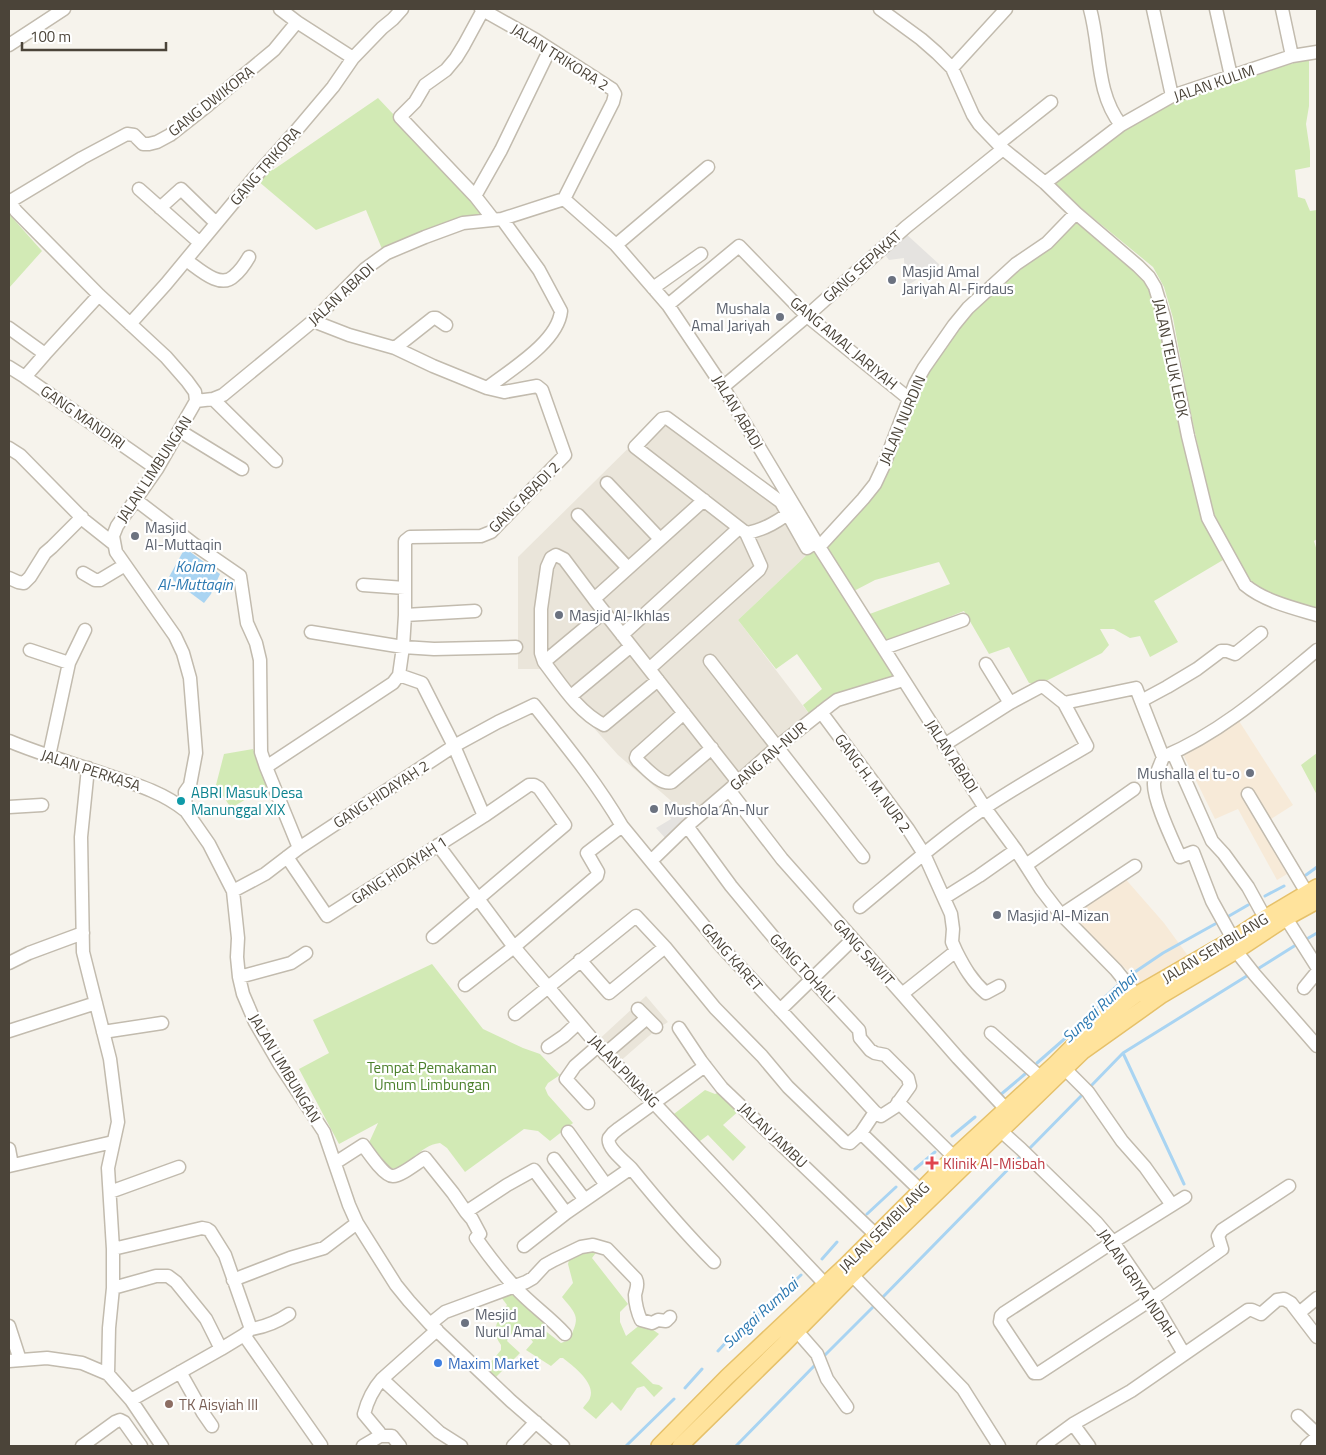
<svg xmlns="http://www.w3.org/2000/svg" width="1326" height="1455" font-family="'Titillium Web',sans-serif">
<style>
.residential{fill:#eae5da}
.commercial{fill:#f7ead8}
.green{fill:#d2eab5}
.parking{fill:#e5e3e0}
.water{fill:#a9d4f2}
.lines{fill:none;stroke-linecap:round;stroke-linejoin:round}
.stream{stroke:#a9d4f2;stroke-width:3}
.minor-casing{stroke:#c2bbae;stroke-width:15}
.major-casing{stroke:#e6c16a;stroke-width:18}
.minor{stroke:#fff;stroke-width:12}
.major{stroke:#ffe39c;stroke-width:15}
.worship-dot{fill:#6b7280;stroke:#fff;stroke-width:2}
.culture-dot{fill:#0f9aa8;stroke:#fff;stroke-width:2}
.health-dot{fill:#e0444e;stroke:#fff;stroke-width:2}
.shop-dot{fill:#3f7fe0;stroke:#fff;stroke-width:2}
.education-dot{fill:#8d6e63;stroke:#fff;stroke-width:2}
.labels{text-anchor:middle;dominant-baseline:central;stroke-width:4.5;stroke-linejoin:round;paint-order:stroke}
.street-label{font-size:15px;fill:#4b4439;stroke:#fff}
.worship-label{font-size:15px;fill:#5b616d;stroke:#fff;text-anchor:start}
.culture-label{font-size:15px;fill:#0d838f;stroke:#fff;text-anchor:start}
.park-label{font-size:15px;fill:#4a7f2a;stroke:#fff}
.health-label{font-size:15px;fill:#be3a42;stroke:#fff;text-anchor:start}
.shop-label{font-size:15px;fill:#366cbe;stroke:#fff;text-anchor:start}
.education-label{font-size:15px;fill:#785e54;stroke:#fff;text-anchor:start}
.water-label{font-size:16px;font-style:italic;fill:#2e7ab2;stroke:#fff}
</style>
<rect width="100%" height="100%" fill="#f6f3ec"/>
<!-- residential -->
<path class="residential" d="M663 414 782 495 813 549 738 620 810 715 691 818 618 755 541 669H518V557Z
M646 996 668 1022 657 1029 617 1064 595 1043Z"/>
<!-- commercial -->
<path class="commercial" d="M1239 721 1293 805 1271 819 1299 867 1277 880 1238 809 1215 819 1183 754Z
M1122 875 1164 923 1194 964 1145 995 1127 970 1066 914Z"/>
<!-- green -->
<path class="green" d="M1309 59V106L1306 124 1310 151V167L1295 170 1298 197 1305 199 1310 211 1317 210V539L1314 541 1317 551V609L1288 601 1257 589 1244 576 1211 507 1188 400 1173 318 1164 287 1153 267 1053 185 1074 165 1121 131 1169 102 1282 66Z
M378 98 476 202 487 217 404 239 382 249 366 210 316 230 258 181 269 168 273 170Z
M9 214 42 251 9 288Z
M1074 220 1140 275 1151 289 1159 313 1205 523 1223 560 1154 601 1178 642 1150 657 1140 636 1130 638 1114 629H1100L1109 645 1102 653 1048 680 1037 684 1029 683 1009 647 989 654 964 611 885 643 867 615 950 584 939 562 875 580 852 592 829 553 827 545 885 480 920 382 946 345 976 307 1056 240Z
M813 549 895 678 834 695 810 715 803 705 822 689 797 654 776 669 738 620Z
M253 749 268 786 231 808 216 785 224 754Z
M1317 753V795L1301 765Z
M432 964 483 1029 523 1048 540 1054 560 1075 548 1083 545 1088 548 1095 573 1123 550 1141 538 1131 524 1129 465 1172 447 1148 440 1143C417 1146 414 1166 390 1169L367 1147 378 1123 339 1144 299 1069 329 1053 313 1020Z
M705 1090 715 1094 723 1091 741 1109 723 1125 746 1147 733 1161 708 1135 696 1144 670 1117Z
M585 1249 598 1250 592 1258 628 1304 620 1312V1322L626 1336 641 1324 649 1327 659 1334 631 1363 653 1384 659 1385 663 1388 654 1397 644 1386 637 1388 621 1411 612 1402 596 1419 583 1408C585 1405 589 1401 590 1398 596 1383 573 1366 563 1358H560L551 1366 526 1350 533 1342 520 1324 509 1337 507 1341 520 1353 494 1379 485 1369 501 1350V1345C490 1331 498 1318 507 1305L501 1297 511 1294 516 1291 550 1320 543 1329 561 1343 569 1340C580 1317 578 1316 562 1297L573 1283 568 1264 570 1256Z"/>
<!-- parking -->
<path class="parking" d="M905 233 940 265 905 287 904 258 889 260 883 252Z
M671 801 691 818 667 840 656 828 671 819 663 806Z"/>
<!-- water -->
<path class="water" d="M185 548 220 574 211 594 204 603 169 577Z"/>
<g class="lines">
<!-- stream -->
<path class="stream" d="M1306 875 1317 867
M1265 896 1284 886
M1229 916 1248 905
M1305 940 1317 933
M1256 970 1299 943
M1126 978 1163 953 1215 924
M1123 1053 1184 1184
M1037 1063 1094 1013 1105 997 1121 982
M1089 1088 1123 1053 1250 974
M999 1096 1025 1074
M952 1136 975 1117
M1028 1150 1085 1092
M915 1169 935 1152
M867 1214 896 1187
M822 1259 837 1242
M880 1300 1023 1154
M718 1351 730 1338 756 1317 801 1275
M825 1355 876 1304
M685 1388 702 1369
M626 1446 674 1399
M736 1446 817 1363"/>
<defs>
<path id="minor" d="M280 9 297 22 353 58
M481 9 536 40 612 89 615 94 613 102 564 199
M880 9 921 39 937 53 952 68 973 115 979 124 1003 149 1045 183 1076 213 1138 266 1149 277 1155 287 1164 317 1188 436 1208 518 1245 585C1264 601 1293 608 1317 615
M1090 9C1101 48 1095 92 1121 125
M1153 9 1172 96
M1216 9 1231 76
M1282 9 1292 56
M483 10 464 45 456 58 446 70 425 85 415 102 400 117 475 196 493 219
M9 45 64 9
M952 68 1006 9
M998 144 1051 102
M1045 183 1121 125 1172 96 1292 56 1317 52
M139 189 200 243
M475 196 501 150 550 49
M9 201 16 211 99 295 166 357 187 381 195 392 196 401 157 469 117 526 113 536 116 552 175 636 183 653 190 678 196 753 190 785 185 792 186 811 209 844 233 891 238 938 237 957 239 977 243 994 255 1022 280 1065 324 1132 349 1205 357 1223 396 1285 409 1301 430 1324 511 1401 563 1446
M9 202 82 158 127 134 134 135 143 144H149L157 142 170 135 208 105 274 50 297 22
M160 208 181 189 216 223
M616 245 708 167
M186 260C198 268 220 290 234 276 240 271 245 264 249 257
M653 288 701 254
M668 305 739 246 807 316 908 398
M130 324 166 284 253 179 295 132 333 87 353 58 382 28 393 19 402 9
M9 328 45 354
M395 348 433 318H436L446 325
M9 367 25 377 157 469
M25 377 45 354 99 295
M723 387 807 316 906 227 1003 149
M487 388C510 370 558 342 561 311L539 270 502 219
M213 399 276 461
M196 401 213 399 223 395 313 321 365 269 387 253 425 237 463 223 502 219 564 199 616 245 668 305 723 387 816 542 985 808 1016 850 1041 889 1058 911 1116 970 1136 995
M180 431 242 469
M9 448 20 455 85 521 114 544
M607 483 660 539
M136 500 195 545 240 576 247 623 256 643 260 660 261 752 266 767 299 848
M578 515 628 568
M746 533C761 531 783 520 793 508
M819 547 863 499 875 484 883 467 915 384 924 368 954 325 968 308 1016 264 1047 243 1076 213
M83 573 95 580H100L125 565
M9 578 18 582 24 583 30 577 45 553 52 547 82 517
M363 585 405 588
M594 599 704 500
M604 612 544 662 541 653V609L547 567 551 558 556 555 564 559 594 599 738 782
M405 615 475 611
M311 632 403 647 434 649 516 647
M622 635 739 528
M884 648 963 620
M30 650 69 663
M710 661 863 857
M544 662C561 684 578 712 604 725L658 680
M986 664 1010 703
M649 669 759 570 761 566 746 533 635 447 662 419 667 418 781 502 807 548 816 542
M399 675 422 683 454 746 484 816
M571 696 631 646
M1141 701 1167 687 1197 669 1221 651H1227L1235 654 1261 633
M821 712 908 829 924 854 951 914 953 929 952 942 956 951 902 994
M684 713 637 755 636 758 638 761C646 768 661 786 672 782L712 748
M9 741C42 755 76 764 110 776 138 785 164 793 186 811
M944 745 1010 703 1040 687H1044L1064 703 1136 688 1163 757
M1173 753 1212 841 1224 854 1248 887 1265 918
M49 756 69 663 85 630
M266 767 393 683 399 675 403 647 405 615V541L410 537 481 536 491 532 565 455 542 390 537 386 504 392 487 388 433 366 395 348 349 335 313 321
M88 768 81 837 83 952 110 1059 118 1122 108 1168 113 1249V1288L109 1328 108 1374
M729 790 782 859 902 994 958 1058 1006 1109
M1248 794 1307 893
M9 807 42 805
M687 826 731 886 780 945 859 1030 860 1038 870 1050 875 1053 885 1055 908 1078 910 1086 895 1107 881 1116 875 1112
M438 845 514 947 598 1046 654 1103 825 1284
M287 857 327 916 484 816 529 785H534L539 788 565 825 433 937
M651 861 687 826 729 790 777 747 829 706 837 700 903 680
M1026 865 1134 789
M233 891 265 874 299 848 454 746 498 722 534 705C565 744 597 783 622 826L719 944 875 1112 861 1133 921 1191
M944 898 979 876 1016 850
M860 907C901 873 942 837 986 807 1019 785 1053 766 1087 746L1064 703
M1061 915 1135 866
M1286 918 1317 967
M1233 939 1212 901 1193 852 1180 857C1173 841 1153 800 1154 783 1155 775 1160 766 1163 757 1221 733 1269 690 1317 650
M956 951C964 967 972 981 986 993L999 986
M1236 951 1255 975 1317 1046
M580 960 609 993 665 947
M9 963 29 953 83 933
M239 977 291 963 306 953
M465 985 514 947 597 876 598 872 587 853 622 826
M1304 988 1317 972
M638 1009 647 1018
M780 1010 853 939
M515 1014 636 916 665 947 715 1008 762 1056 788 1087 845 1142 850 1143 861 1133
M679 1028 701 1061 722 1088 876 1235
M9 1031 96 1003
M103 1032 162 1023
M991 1033 1040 1077
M548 1047 564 1036 578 1023
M605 1054 647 1018 656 1027
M1065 1069 1088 1092 1122 1141 1145 1167 1172 1205
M898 1102 954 1157
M588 1103 566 1079 575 1066 598 1046
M1001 1131 1021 1149 1096 1222 1113 1242 1152 1299 1184 1354
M568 1132 606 1185
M9 1149 12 1165
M554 1159 585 1200
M335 1163 363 1145C368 1152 385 1177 393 1176 401 1176 418 1162 425 1158L453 1193 466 1212 507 1185 534 1170 566 1213 631 1168C625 1162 606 1147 609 1138 611 1135 615 1131 618 1129L705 1066
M9 1166 113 1142
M631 1168C657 1200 684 1232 714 1262
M110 1192 179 1167
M1185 1197 1113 1242 1004 1313 1001 1316 1000 1322 1034 1373H1039L1152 1299 1222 1249 1218 1236 1222 1230 1289 1186
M466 1212 472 1219 480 1234 476 1238C488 1255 501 1272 515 1287 530 1304 550 1317 565 1334
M524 1246 566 1213
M113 1249 202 1228 207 1229 210 1231 225 1255 251 1329 244 1335
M852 1275 963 1389 999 1446
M233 1280 290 1258 324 1248 357 1223
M113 1288 156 1276H168L176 1282 206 1319 221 1349
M1299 1313 1317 1298
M430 1324 445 1312 526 1282 533 1278 545 1265 554 1260 581 1247 593 1245 607 1249 636 1279C639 1285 636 1289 635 1295 635 1303 638 1314 641 1320L652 1323 658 1320 666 1321 670 1317
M9 1326 20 1360
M251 1329C265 1327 277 1322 289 1314
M796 1330 817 1354 827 1379 847 1407
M9 1361 47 1358 82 1363 108 1374 131 1400 162 1446
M180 1372 203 1413 212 1426
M382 1379 439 1432 461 1446
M131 1400 221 1349 244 1335 321 1445
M1298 1416 1317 1434
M1073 1424 1089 1446
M380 1436H392L400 1446
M82 1446 115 1422 120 1420 124 1422 141 1446
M363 1446 380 1436 379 1432 364 1414C367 1402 374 1388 382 1379L437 1330
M513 1446 536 1422
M1043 1446 1073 1424 1131 1391 1248 1310H1252L1261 1314 1277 1300 1284 1299 1291 1303 1317 1337
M1307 1446 1317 1437"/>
<path id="major" d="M659 1446 727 1377 845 1266 954 1157 1055 1064 1074 1045 1107 1016 1136 995 1233 939 1265 918 1317 887
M680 1446 783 1345 852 1275 1082 1052 1162 995 1236 951 1286 918 1317 901"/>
</defs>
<!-- minor casing -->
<use href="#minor" class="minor-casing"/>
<!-- major casing -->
<use href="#major" class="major-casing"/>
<!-- minor -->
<use href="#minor" class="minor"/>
<!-- major -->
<use href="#major" class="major"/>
</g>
<!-- markers -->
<g class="worship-dot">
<circle cx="892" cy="280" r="5"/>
<circle cx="780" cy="317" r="5"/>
<circle cx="135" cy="536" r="5"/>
<circle cx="559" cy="615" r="5"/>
<circle cx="1250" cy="773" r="5"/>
<circle cx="654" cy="809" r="5"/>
<circle cx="997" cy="915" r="5"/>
<circle cx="465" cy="1323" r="5"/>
</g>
<circle class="culture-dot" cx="181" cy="801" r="5"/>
<path class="health-dot" d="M929.5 1155.5h5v5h5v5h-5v5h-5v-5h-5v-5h5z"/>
<circle class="shop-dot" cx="438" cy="1363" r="5"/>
<circle class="education-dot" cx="169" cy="1404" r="5"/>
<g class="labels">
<!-- street labels -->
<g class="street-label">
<text transform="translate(560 57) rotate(32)">JALAN TRIKORA 2</text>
<text transform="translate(1214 83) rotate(-19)">JALAN KULIM</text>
<text transform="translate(211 101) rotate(-38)">GANG DWIKORA</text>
<text transform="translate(265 166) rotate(-49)">GANG TRIKORA</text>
<text transform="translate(862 266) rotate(-42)">GANG SEPAKAT</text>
<text transform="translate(341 294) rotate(-43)">JALAN ABADI</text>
<text transform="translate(844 343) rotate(40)">GANG AMAL JARIYAH</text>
<text transform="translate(1171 358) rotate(78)">JALAN TELUK LEOK</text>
<text transform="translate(738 412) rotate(59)">JALAN ABADI</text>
<text transform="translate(83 417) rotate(35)">GANG MANDIRI</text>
<text transform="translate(902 420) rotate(-67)">JALAN NURDIN</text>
<text transform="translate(154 469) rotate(-57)">JALAN LIMBUNGAN</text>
<text transform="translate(524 497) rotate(-45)">GANG ABADI 2</text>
<text transform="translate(768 756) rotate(-41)">GANG AN-NUR</text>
<text transform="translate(952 756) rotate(57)">JALAN ABADI</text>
<text transform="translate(91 770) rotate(18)">JALAN PERKASA</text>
<text transform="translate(873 783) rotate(54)">GANG H. M. NUR 2</text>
<text transform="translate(381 794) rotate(-33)">GANG HIDAYAH 2</text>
<text transform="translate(399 870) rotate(-33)">GANG HIDAYAH 1</text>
<text transform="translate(1215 948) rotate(-31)">JALAN SEMBILANG</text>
<text transform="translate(864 952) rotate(48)">GANG SAWIT</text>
<text transform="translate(732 957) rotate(49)">GANG KARET</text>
<text transform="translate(803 968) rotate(47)">GANG TOHALI</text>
<text transform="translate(285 1068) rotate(59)">JALAN LIMBUNGAN</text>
<text transform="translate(624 1071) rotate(46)">JALAN PINANG</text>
<text transform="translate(773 1135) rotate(43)">JALAN JAMBU</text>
<text transform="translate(884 1227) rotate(-45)">JALAN SEMBILANG</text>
<text transform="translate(1137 1283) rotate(56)">JALAN GRIYA INDAH</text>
</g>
<!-- worship labels -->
<g class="worship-label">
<text x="902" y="271">Masjid Amal<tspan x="902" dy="17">Jariyah Al-Firdaus</tspan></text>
<text x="770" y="308" text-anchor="end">Mushala<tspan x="770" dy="17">Amal Jariyah</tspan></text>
<text x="145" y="527">Masjid<tspan x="145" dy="17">Al-Muttaqin</tspan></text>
<text x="569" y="615">Masjid Al-Ikhlas</text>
<text x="1240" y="773" text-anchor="end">Mushalla el tu-o</text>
<text x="664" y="809">Mushola An-Nur</text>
<text x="1007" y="915">Masjid Al-Mizan</text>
<text x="475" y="1314">Mesjid<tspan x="475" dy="17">Nurul Amal</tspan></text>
</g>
<!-- culture labels -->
<g class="culture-label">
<text x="191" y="792">ABRI Masuk Desa<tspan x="191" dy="17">Manunggal XIX</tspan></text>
</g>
<!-- park labels -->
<g class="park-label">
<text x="432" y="1067">Tempat Pemakaman<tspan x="432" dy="17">Umum Limbungan</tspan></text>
</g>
<!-- health labels -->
<g class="health-label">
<text x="943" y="1163">Klinik Al-Misbah</text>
</g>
<!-- shop labels -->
<g class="shop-label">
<text x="448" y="1363">Maxim Market</text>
</g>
<!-- education labels -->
<g class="education-label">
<text x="179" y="1404">TK Aisyiah III</text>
</g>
<!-- water labels -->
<g class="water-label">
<text x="195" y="566">Kolam<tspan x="195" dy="18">Al-Muttaqin</tspan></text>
<text transform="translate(1099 1007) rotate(-43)">Sungai Rumbai</text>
<text transform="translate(760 1313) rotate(-42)">Sungai Rumbai</text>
</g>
</g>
<!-- border -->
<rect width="1326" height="1455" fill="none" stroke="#4b4439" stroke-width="20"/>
<!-- scale -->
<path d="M22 42v8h144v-8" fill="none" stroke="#4b4439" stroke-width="2.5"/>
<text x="30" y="42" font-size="15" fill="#4b4439" stroke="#ffffff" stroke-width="4" paint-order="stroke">100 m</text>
</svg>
